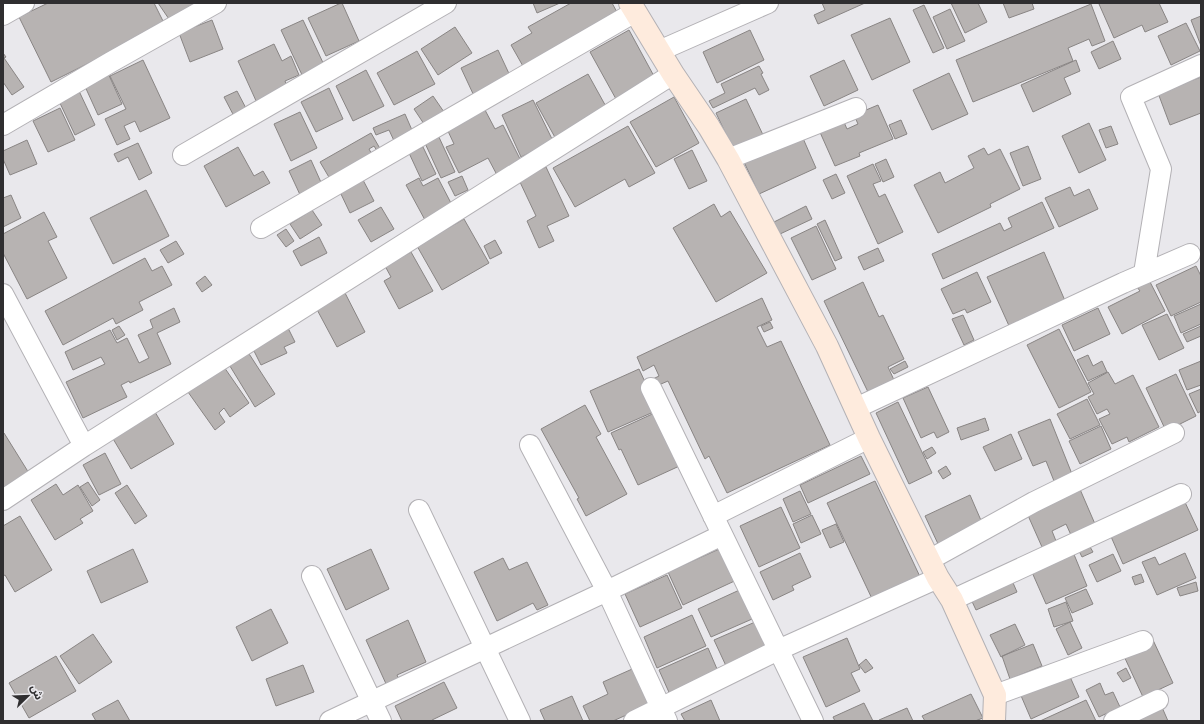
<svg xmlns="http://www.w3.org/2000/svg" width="1204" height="724" font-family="'Fira Sans','Noto Sans Arabic',sans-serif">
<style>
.building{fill:#b7b3b2;stroke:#898584}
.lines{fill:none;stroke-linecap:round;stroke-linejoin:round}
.street-casing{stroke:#b3b1b5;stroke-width:22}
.secondary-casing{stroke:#b3b1b5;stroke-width:24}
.street{stroke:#fff;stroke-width:20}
.secondary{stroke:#feebdd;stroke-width:22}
</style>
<rect width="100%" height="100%" fill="#e9e8ec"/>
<!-- building -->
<path class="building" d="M48 3H154L165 25 51 82 19 17Z
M158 3H197L171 22Z
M341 3H342L359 41 326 56 308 18Z
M533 3H560L537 13Z
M571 3H612L618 14 528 75 511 45 532 33 528 27Z
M822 3H865L818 24 814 15 825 10Z
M951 3H978L987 22 965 33Z
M1003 3H1032L1034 9 1009 18Z
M1101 3H1159L1168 22 1145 32 1142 25 1114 38 1099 4Z
M1091 4 1105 41 1092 46 1089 39 1068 48 1073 61 973 102 956 60Z
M924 5 944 48 933 53 913 10Z
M950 9 965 41 947 49 933 17Z
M1201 16V46L1191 20Z
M890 18 910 62 872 80 851 35Z
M212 20 223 49 190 62 179 33Z
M303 20 325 67 303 77 281 30Z
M1186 23 1200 51 1171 65 1158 36Z
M455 27 472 53 438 75 421 49Z
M629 30 655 78 616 99 590 52Z
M750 30 764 60 717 83 703 52Z
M1113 41 1121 59 1099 69 1091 52Z
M274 44 282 61 291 56 299 75 285 81 288 89 257 103 238 61Z
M498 50 512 80 475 98 461 68Z
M417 51 435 84 394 105 377 73Z
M3 53 6 57 4 58 24 87 12 95 3 82Z
M143 60 170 118 140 132 135 121 124 126 130 139 117 145 105 119 126 109 110 76Z
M844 60 858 90 824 106 810 76Z
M1076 60 1080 71 1064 78 1071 94 1033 112 1021 85Z
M759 66 763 73 761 74 769 90 759 95 755 88 713 108 709 101 725 93 721 84Z
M366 70 384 106 353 121 336 86Z
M107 71 122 104 98 115 83 82Z
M949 73 968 114 932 130 913 90Z
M588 74 609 112 557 141 536 103Z
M1201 77V113L1170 125 1158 93Z
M329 88 343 119 316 132 301 102Z
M79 91 95 125 75 135 59 101Z
M237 91 249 114 236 120 224 97Z
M433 96 444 112 424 124 414 109Z
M674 97 699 143 656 167 630 122Z
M746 99 764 137 734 151 716 113Z
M533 100 553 141 521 157 502 115Z
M878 105 893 139 859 153 860 156 835 166 819 130 843 120 847 129 858 124 854 115Z
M60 108 75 140 48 152 33 121Z
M485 110 495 129 503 125 522 163 497 175 488 158 459 173 446 147 454 144 447 129Z
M300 112 317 148 291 161 274 124Z
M405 114 415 137 396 145 389 130 376 135 373 128Z
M901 120 907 134 895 139 889 125Z
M1089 123 1106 160 1079 173 1062 136Z
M628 126 655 173 629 187 625 179 575 207 553 168Z
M1111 126 1118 144 1106 148 1099 130Z
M371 133 382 152 379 154 374 146 369 149 375 160 333 184 320 162Z
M438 135 455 172 441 178 424 141Z
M802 136 816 168 759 194 744 162Z
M27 140 37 164 10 175 3 159V151Z
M138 143 152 173 139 180 128 157 118 162 114 154Z
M1028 146 1041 179 1023 186 1010 153Z
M238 147 254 176 263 171 270 183 226 207 204 166Z
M423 147 436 174 422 181 409 153Z
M984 148 988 155 1000 149 1020 189 990 204 991 207 938 233 914 185 940 172 945 183 974 168 968 156Z
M692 150 707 181 689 189 674 159Z
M886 159 894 177 883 182 875 164Z
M311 160 324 189 302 199 289 171Z
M873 164 881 181 873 184 879 197 885 194 903 232 878 244 847 176Z
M546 167 569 216 547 226 554 241 539 248 527 221 536 216 519 180Z
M836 174 845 193 832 199 823 180Z
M462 176 468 190 455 196 448 182Z
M419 178 423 186 438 178 452 205 425 220 406 185Z
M363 180 374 201 350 213 340 192Z
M1070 187 1074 196 1089 189 1098 209 1059 227 1045 198Z
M146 190 169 236 113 264 90 218Z
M11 195 21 218 3 227V198Z
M1042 202 1054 228 943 279 932 254 1000 223 1004 231 1012 227 1008 218Z
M714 204 721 217 730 211 767 273 716 302 673 228Z
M806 206 812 219 780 234 774 222Z
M381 207 394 229 371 242 358 220Z
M312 210 322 225 300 239 290 224Z
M44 212 57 237 48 241 67 278 27 299 3 253V234Z
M464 219 489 263 442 290 417 246Z
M825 220 842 258 835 261 817 224Z
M816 226 836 269 812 280 791 238Z
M286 229 294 241 286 247 277 235Z
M319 237 327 253 301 266 293 251Z
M495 240 502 253 490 259 484 246Z
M176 241 184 254 168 263 160 250Z
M878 248 884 261 864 270 858 257Z
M411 252 433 291 399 309 384 281 391 277 385 266Z
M1044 252 1066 303 1010 328 987 277Z
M145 258 152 271 162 266 172 285 139 302 143 310 116 324 113 318 63 345 45 311Z
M1196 266 1201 276V302L1171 316 1156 285Z
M977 272 991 302 967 313 965 309 953 314 941 289Z
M205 276 212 285 202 292 196 283Z
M1149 280 1165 311 1122 334 1108 307 1140 291 1137 287Z
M863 282 879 317 883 315 904 359 888 367 894 380 868 392 824 301Z
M343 289 365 332 337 347 314 304Z
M762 298 772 320 757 327 767 347 781 341 830 445 727 493 709 456 705 459 668 381 654 387 651 380 659 376 654 365 643 371 637 357Z
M1201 304V324L1181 333 1174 316Z
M174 308 180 322 157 333 171 364 130 383 129 381 121 385 127 397 83 418 66 382 105 364 101 357 73 370 65 352 110 330 117 343 127 338 139 363 149 358 138 335 153 328 150 320Z
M1098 308 1110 334 1074 351 1062 325Z
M1167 314 1184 348 1159 360 1142 325Z
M963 315 974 340 964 345 952 319Z
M770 322 773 328 764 332 761 326Z
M286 324 295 342 284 347 287 353 261 365 249 341Z
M119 326 125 335 117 340 112 330Z
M1201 326V336L1187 342 1183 334Z
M1059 329 1091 392 1059 408 1027 345Z
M244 346 275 394 255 407 225 358Z
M1088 355 1093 366 1102 361 1107 372 1088 381 1077 360Z
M905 361 908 367 894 374 890 369Z
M1201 361V385L1187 390 1179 370Z
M224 367 249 403 230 417 224 408 219 413 225 422 215 430 188 392Z
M639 369 658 410 608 432 590 391Z
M1108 372 1115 384 1133 375 1159 427 1129 442 1127 437 1112 444 1099 419 1110 414 1107 409 1097 414 1088 397 1094 394 1088 383Z
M1176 374 1196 416 1166 431 1146 388Z
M928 387 949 432 937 438 934 432 921 438 903 398Z
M1201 389V411L1198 413 1189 394Z
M1087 399 1100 425 1070 439 1057 414Z
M898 402 932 473 909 484 876 413Z
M585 405 601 434 596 437 627 494 586 516 577 499 579 498 541 429Z
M152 407 174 444 131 469 109 432Z
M661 410 686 463 638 485 621 449 619 450 611 433Z
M985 418 989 430 961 440 957 428Z
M1050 419 1072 474 1054 481 1046 461 1033 466 1018 432Z
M1101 426 1111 449 1080 464 1069 441Z
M3 433H4L32 478 3 496Z
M1011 434 1022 459 995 471 983 447Z
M932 447 936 453 927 459 923 452Z
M105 453 121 484 99 495 83 465Z
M861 456 870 474 808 503 800 485Z
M946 466 951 474 943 479 938 471Z
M875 481 922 581 874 603 827 503Z
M88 482 100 500 92 506 80 487Z
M56 484 63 495 78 485 93 511 80 519 83 523 55 540 31 500Z
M127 485 147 516 135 524 115 493Z
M1079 487 1095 524 1071 535 1066 524 1052 531 1056 541 1042 547 1026 511Z
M800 491 811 514 793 522 783 499Z
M970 495 983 525 939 546 925 516Z
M1183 498 1198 530 1123 564 1109 532Z
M781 507 800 548 759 567 740 526Z
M812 515 821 534 801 543 793 524Z
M20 516 52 570 15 592 5 575 3 576V526Z
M836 524 844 542 830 548 822 530Z
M1086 540 1093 552 1082 557 1076 545Z
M726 546 741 578 683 605 668 572Z
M133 549 148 582 101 603 87 571Z
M371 549 389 589 346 610 327 569Z
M1073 552 1087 586 1046 604 1031 570Z
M800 553 811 577 792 586 794 590 773 600 760 572Z
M1185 553 1196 578 1157 595 1142 562 1155 557 1159 565Z
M1113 554 1121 571 1097 582 1089 565Z
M503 558 509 570 527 562 548 605 537 610 533 603 497 621 474 572Z
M1141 574 1144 582 1135 585 1132 577Z
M667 575 682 608 640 627 625 594Z
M1010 576 1017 592 976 610 969 595Z
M1196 582 1198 591 1180 596 1177 588Z
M746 587 759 616 711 637 698 609Z
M1086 589 1093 604 1072 613 1065 598Z
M1066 602 1073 621 1054 627 1048 609Z
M271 609 288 643 252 661 236 627Z
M692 615 706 646 657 668 644 637Z
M762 619 774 646 727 668 714 640Z
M408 620 426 662 397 675 399 680 387 686 366 640Z
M1070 622 1082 648 1068 655 1056 629Z
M1015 624 1025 645 1001 657 990 635Z
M93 634 112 662 79 684 60 656Z
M847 638 860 669 851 673 860 691 826 707 803 657Z
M1153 640 1173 683 1143 697 1123 654Z
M1033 644 1042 666 1010 679 1002 656Z
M708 648 720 676 672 699 659 670Z
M56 656 76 691 29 718 9 683Z
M866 659 873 668 865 673 859 665Z
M303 665 314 692 276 706 266 679Z
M639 666 655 702 613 721H590L583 706 608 694 603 682Z
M1126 668 1131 678 1123 682 1117 673Z
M1067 670 1079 697 1031 719 1019 691Z
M444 682 457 708 432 720 433 721H402L395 706Z
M1100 683 1105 695 1113 692 1120 707 1099 717 1086 690Z
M971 694 983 718 975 721H925L922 716Z
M572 696 583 721H545L540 710Z
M118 700 130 721H96L92 714Z
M711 700 720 721H685L681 714Z
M1086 700 1096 721H1040Z
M864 703 873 721H835L833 717Z
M1161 705 1168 721H1131Z
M907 708 913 721H880L879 720Z"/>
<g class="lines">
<defs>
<path id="street" d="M3 15 24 3
M659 51 768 3
M3 125 111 62 216 3
M183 155 446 3
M728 159 856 108
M261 228 635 12
M1144 273 1161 169 1131 97 1201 65
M3 294 84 446
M651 388 813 721
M856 408 1123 283 1190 254
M530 445 607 591 667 721
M3 500 84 446 673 74
M419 510 520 721
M713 516 869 438
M929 560 1034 502 1174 433
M312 576 381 721
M952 600 1181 494
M995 695 1143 641
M330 721 607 591 722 535
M634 721 778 650 938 578
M1114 721 1158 700"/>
<path id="secondary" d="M630 3 673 74 709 127 728 159 827 346 869 438 929 560 938 578 952 600 995 695 994 721"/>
</defs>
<!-- street casing -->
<use href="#street" class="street-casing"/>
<!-- secondary casing -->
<use href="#secondary" class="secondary-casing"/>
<!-- street -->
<use href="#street" class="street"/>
<!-- secondary -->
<use href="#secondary" class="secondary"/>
</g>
<!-- border -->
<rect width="1204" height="724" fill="none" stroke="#2f2e30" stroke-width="8"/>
<!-- north arrow -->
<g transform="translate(28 696) rotate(67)" stroke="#e9e8ec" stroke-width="3" paint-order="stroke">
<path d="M0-3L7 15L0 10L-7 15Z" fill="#2f2e30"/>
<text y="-6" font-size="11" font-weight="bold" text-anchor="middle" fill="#2f2e30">ش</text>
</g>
</svg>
